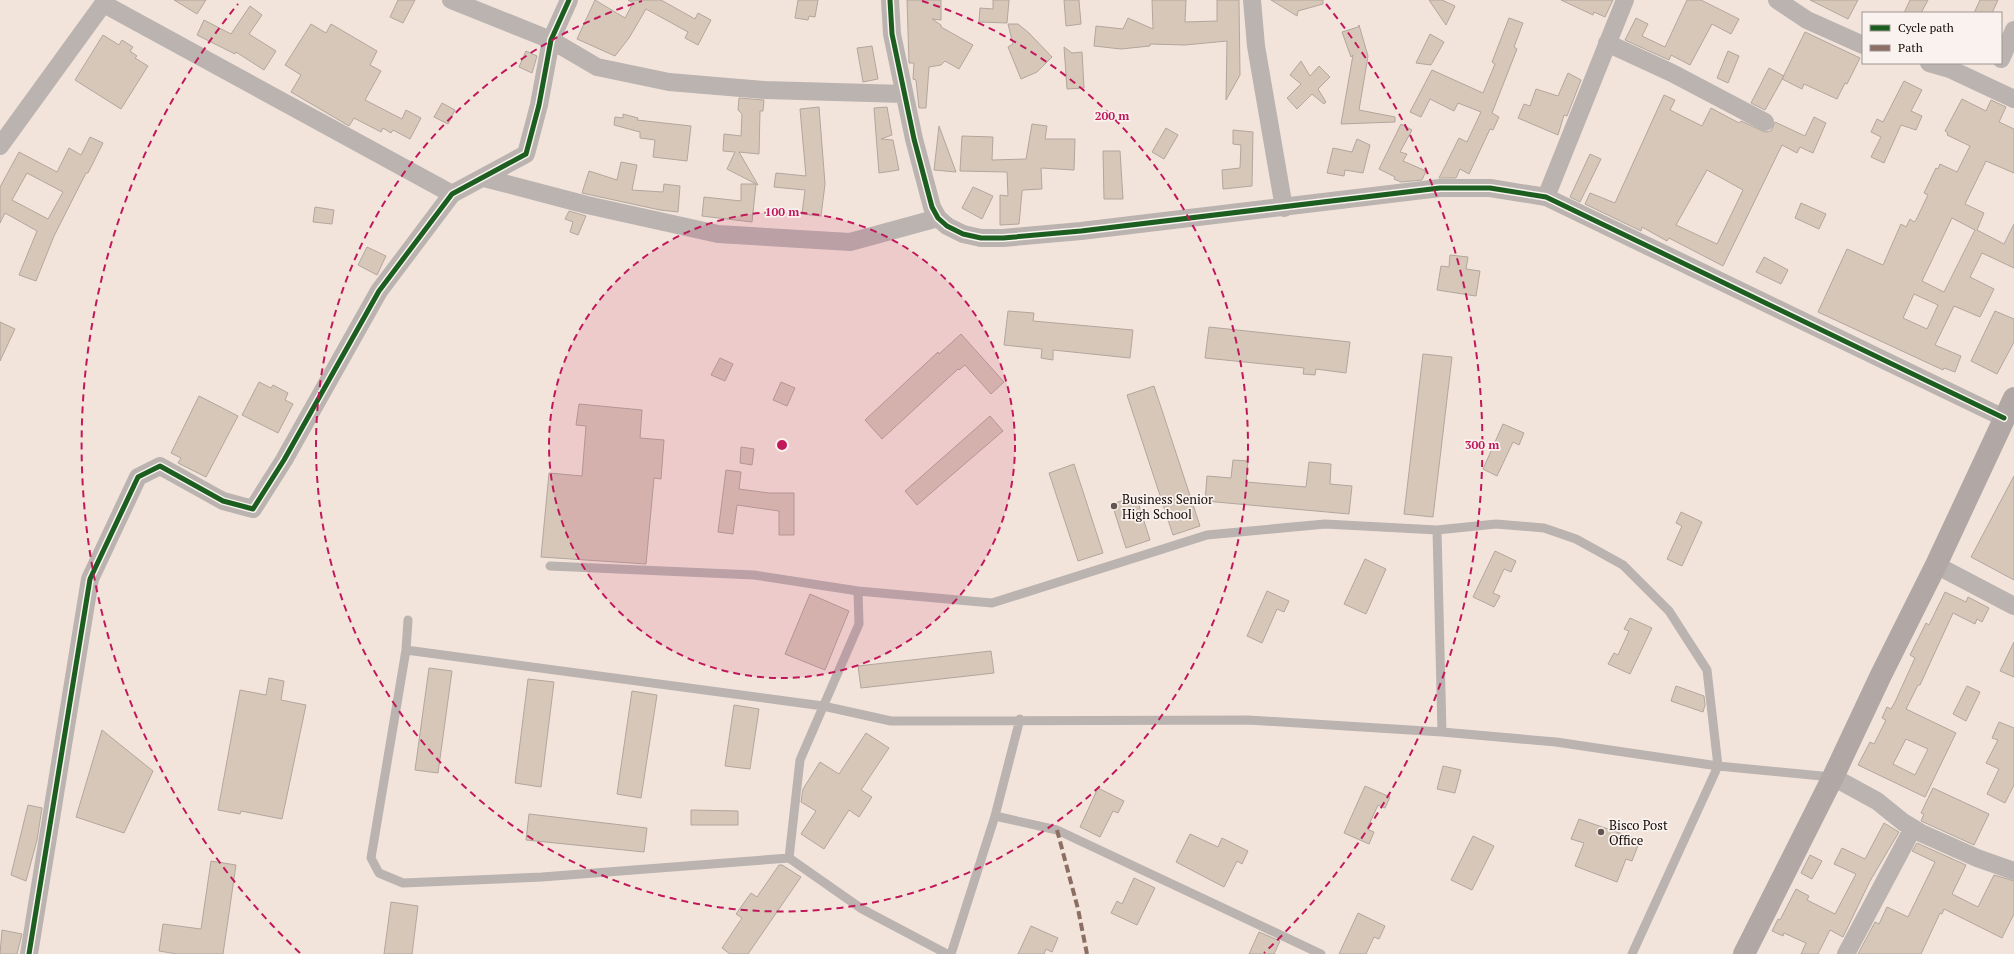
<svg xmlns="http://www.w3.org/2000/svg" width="2014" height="954" font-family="'PT Serif',serif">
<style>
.building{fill:#d6c7b9;stroke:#b2a69d;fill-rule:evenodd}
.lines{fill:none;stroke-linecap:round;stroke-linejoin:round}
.lane{stroke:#bab3b0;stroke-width:9}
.street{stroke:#bab3b0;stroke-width:18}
.secondary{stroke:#b1a8a6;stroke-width:22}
.quiet{stroke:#8d6e63;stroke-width:4;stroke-dasharray:8 4;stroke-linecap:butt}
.cycleway-casing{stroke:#f9f2ee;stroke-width:8}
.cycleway{stroke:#1b5e20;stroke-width:5}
.ring{fill:none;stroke:#c2185b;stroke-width:2;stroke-dasharray:7 5}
.poi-dot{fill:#635650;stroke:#f9f2ee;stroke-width:1.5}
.labels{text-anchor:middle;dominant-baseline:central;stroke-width:3.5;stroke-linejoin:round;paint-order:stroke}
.poi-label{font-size:13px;fill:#150a05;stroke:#f9f2ee;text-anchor:start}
.centre{fill:#c2185b;stroke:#f9f2ee;stroke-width:2}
.ring-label{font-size:12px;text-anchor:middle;font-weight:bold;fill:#c2185b;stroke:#f9f2ee;stroke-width:3.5;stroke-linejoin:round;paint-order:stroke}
</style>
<rect width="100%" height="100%" fill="#f3e4db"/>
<!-- building -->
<path class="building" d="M174 0H206L197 14Z
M398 0H415L403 23 390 17Z
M595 0 625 18 633 3 628 0H661L695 19 698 13 711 20 698 45 685 38 688 32 646 9 629 38 615 56 577 39Z
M798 0H818L815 17 809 16 808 20 795 18Z
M907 0H941V20L932 19 941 25V27L973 45 959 69 945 61 941 65 929 67 926 108H919L916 80 913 79 914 63H909Z
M993 0H1009L1007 23 979 22 980 8 993 9Z
M1064 0H1079L1081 24 1066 26Z
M1152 0H1186L1185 22 1217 21V0H1239L1240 75 1226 100 1227 41 1185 45 1150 44V46L1121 49 1094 46 1096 26 1123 29 1128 18 1153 29Z
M1271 0H1323V4L1298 11 1297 16Z
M1429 0H1442L1455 6 1446 25Z
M1561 0H1613L1605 17 1594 12 1593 15Z
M1687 0H1701L1739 19 1731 34 1712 24 1690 65 1671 55 1669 60 1625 40 1636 18 1648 24 1642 36 1665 47Z
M1810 0H1858L1848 19Z
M1910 0H1928L1921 13H1904Z
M1980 0H1998L1992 13H1974Z
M250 6 262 15 249 34 276 51 264 70 236 52 235 54 197 35 204 20 231 34Z
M1509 18 1523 23 1514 47 1517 49 1492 113 1499 117 1493 130 1490 129 1469 174 1460 169 1456 178H1439L1459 138 1467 142 1481 112 1458 103 1454 111 1430 99 1421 117 1410 112 1432 70 1483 93 1495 64 1492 62Z
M311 24 326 33 331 24 377 51 370 65 381 71 365 100 402 119 406 110 421 118 410 139 393 130 391 133 383 128 381 132 354 118 349 126 291 92 301 75 285 65Z
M1008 24H1018L1029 33 1052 57 1037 72 1021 79 1008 47 1013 44Z
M1359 25 1368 56 1359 110 1395 117V122L1341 124 1353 55 1351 57 1342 32 1358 27Z
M1805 32 1860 58 1847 84 1845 83 1837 99 1804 84 1802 89 1782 79Z
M1430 34 1444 42 1431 65 1416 63Z
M103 35 119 45 122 40 133 47 130 51 137 56 135 58 148 66 121 109 75 80Z
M872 46 878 79 863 82 857 48Z
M1064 47 1072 53 1082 52 1084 88 1067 89Z
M526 51 537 56 532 73 519 67Z
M1728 51 1739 56 1728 83 1717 78Z
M1301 61 1310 76 1319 66 1330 77 1318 89 1326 102 1324 104 1312 94 1297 109 1287 98 1301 84 1290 75Z
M1769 68 1784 76 1765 110 1751 103Z
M1568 73 1581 80 1567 116 1564 115 1558 135 1518 118 1524 104 1530 106 1536 89 1558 96Z
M1904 81 1922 90 1911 111 1922 116 1916 130 1901 125 1884 163 1871 157 1881 137 1871 132 1877 119 1883 122Z
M1664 95 1675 100 1670 110 1702 126 1711 108 1739 123 1741 121 1765 132 1771 131 1775 122 1805 136 1814 117 1826 123 1813 153 1800 147 1797 153 1782 145 1723 266 1669 238 1667 241 1642 227 1641 231 1585 204 1590 193 1615 203ZM1707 170 1743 190 1717 244 1676 225Z
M739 98 764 100 763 111H760L759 154 739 152 758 185 727 169 735 152 723 151 724 134 741 136 742 114 738 110Z
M1962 99 1986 111 1991 100 2006 107 1999 122 2014 129V173L1986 161 1965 204 1984 213 1977 230 2004 244 2014 224V268L1982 253 1970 277 1994 289 1980 317 1954 306 1935 345 1961 356 1955 372 1944 368 1943 370 1818 312 1847 249 1883 265 1901 224 1906 227 1910 219 1914 222 1916 220 1928 195 1924 193 1936 168 1938 169 1940 164 1957 172 1970 146 1947 135 1948 133 1945 131ZM1952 218 1975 230 1944 292 1922 281ZM1914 294 1938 305 1927 329 1903 318Z
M442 103 455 110 448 124 434 117Z
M819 107 825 184 821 216 802 214 805 190 774 187 776 173 806 176 800 109Z
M887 107 892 135 881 139 893 140 899 170 879 173 874 108Z
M623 114 638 118 637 120 691 126 687 161 653 157 655 140 640 138V132L614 125 615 117 623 118Z
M1032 124 1047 126 1045 139H1075L1074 170 1041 168 1042 189 1023 190 1022 192 1019 224 1000 225V195L1008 196 1007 172 960 171 962 136 993 137 992 160 1026 159Z
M1401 124 1412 130 1400 152 1407 154 1403 161 1426 171 1422 180 1401 182 1394 179 1395 177 1379 169Z
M939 126 956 172 934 170Z
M1166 128 1178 135 1164 159 1152 152Z
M1233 130 1253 132 1252 186 1223 189 1222 170 1240 168 1241 145 1233 144Z
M90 137 103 143 88 173H86L54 236 36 281 19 275 37 231 5 213 0 223V187L19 152 57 172 69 148 81 155ZM27 173 63 192 48 219 12 200Z
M1357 139 1370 145 1363 173 1345 170 1344 176 1327 173 1333 148 1352 152Z
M1103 151H1120L1123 199H1104Z
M1590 154 1601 159 1580 202 1570 197Z
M621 162 637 165 632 190 663 192 664 184 680 186 678 212 660 210 582 193 589 171 617 180Z
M741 184H756L752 222 702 216 704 197 741 201Z
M973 187 993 196 982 219 962 208Z
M1801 203 1826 214 1819 229 1795 218Z
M315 207 334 210 332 224 313 222Z
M569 211 586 216 578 235 570 232 573 222 565 219Z
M367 247 386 256 377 275 358 265Z
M1450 255 1468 257 1466 269 1480 271 1476 296 1437 290 1441 266 1449 267Z
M1764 257 1788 270 1781 284 1756 272Z
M1008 311 1034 313 1033 321 1133 330 1130 358 1053 350V360L1041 358 1042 349 1004 345Z
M1995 311 2014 319V342L1997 374 1971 361Z
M0 322 15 329 0 361Z
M1209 327 1350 342 1346 373 1316 369 1315 375 1303 374 1304 368 1205 358Z
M961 334 1004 382 991 394 965 365 959 370 958 369 882 439 865 420 938 352 939 354Z
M1423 354 1452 357 1433 517 1404 514Z
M720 358 733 364 725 381 711 375Z
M259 382 271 388 273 385 288 393 285 400 293 404 278 433 242 415Z
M781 382 795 388 787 406 773 400Z
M1154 386 1200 526 1173 535 1127 395Z
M199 396 238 416 206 477 178 463 181 458 171 453Z
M579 404 642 410 640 438 664 440 661 479 654 478 646 564 541 557 549 473 582 476 586 426 576 425Z
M990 416 1003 431 917 505 905 491Z
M1503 424 1524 433 1519 445 1513 442 1497 476 1483 469Z
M741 447 754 449 752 465 740 463Z
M1233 460 1248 461 1246 482 1306 487 1309 462 1331 464 1330 484 1352 486 1349 514 1205 501 1207 476 1231 478Z
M1074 464 1103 553 1078 561 1049 473Z
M726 470 741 472 739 489 769 493H794V535H779V511L737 505 733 534 718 532Z
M2014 476V580L1971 557Z
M1136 496 1150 540 1126 548 1112 504Z
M1681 512 1702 522 1682 566 1667 559 1682 526 1676 523Z
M1495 551 1516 561 1511 572 1504 569 1493 593 1500 596 1494 607 1473 597Z
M1365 559 1386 569 1366 614 1344 604Z
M1267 591 1289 601 1284 612 1277 609 1262 643 1247 636Z
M1945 592 1966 602 1968 597 1989 608 1982 622 1977 619 1975 624 1953 613 1920 685H1918L1906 709 1956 733 1925 797 1858 765 1870 742 1874 744 1886 720 1882 718 1887 707 1891 709 1895 702 1915 658 1910 655 1926 623 1929 625ZM1906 739 1928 749 1915 775 1893 764Z
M810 594 849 611 825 670 785 654Z
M1630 618 1652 628 1630 674 1608 664 1614 653 1618 655 1629 631 1624 629Z
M2014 642V677L2000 671Z
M991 651 994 673 861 688 858 666Z
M429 668 452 671 438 773 415 770Z
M269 678 284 681 281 700 306 705 282 819 241 811 240 814 218 810 240 690 266 695Z
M528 679 554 682 541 787 515 783Z
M1676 686 1704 696 1705 705 1703 712 1671 701Z
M1967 686 1980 692 1966 721 1953 714Z
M632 691 657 695 641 798 617 794Z
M734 705 759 709 750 769 725 766Z
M1999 722 2014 728V785L2005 803 1987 794 1999 769 1986 763 1998 740 1992 738Z
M102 730 153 771 124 833 76 817Z
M866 733 889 748 861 790 872 797 859 817 849 810 824 849 801 834 816 811 801 802 803 789 820 762 839 774Z
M1443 766 1461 770 1455 793 1437 789Z
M1365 786 1390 797 1385 808 1378 805 1367 829 1374 832 1369 844 1344 833Z
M1098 788 1124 801 1118 813 1113 811 1100 837 1080 827Z
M1933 788 1989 814 1974 845 1921 821 1924 814 1921 813Z
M28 805 42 808 37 840 26 881 11 875Z
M691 810 738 811V825H691Z
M529 814 647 828 644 852 526 840Z
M1579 819 1640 840 1632 861 1626 859 1617 882 1575 866 1584 843 1571 839Z
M1884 823 1899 832 1870 881 1843 937 1830 930 1818 954H1801L1806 943 1784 933 1783 936 1772 931 1778 919 1780 920 1796 889 1809 896 1807 900 1835 914 1856 874 1834 864 1842 848 1865 859Z
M1190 834 1218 847 1222 838 1248 851 1242 864 1237 861 1224 887 1176 862Z
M1473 836 1494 846 1472 890 1451 880Z
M1917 843 1966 865 1952 894 1978 907 1994 875 2014 881V914L2002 938 1944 909 1942 914 1940 913 1921 954H1858L1875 922 1879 924 1887 907 1908 917 1935 862 1912 851Z
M1810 855 1822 861 1812 879 1801 873Z
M211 861 236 865 223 954H177L159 951 163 924 201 929Z
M779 865H782L801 877 748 954H730L722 948 742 918 736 914 751 893 757 897Z
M1134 878 1155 888 1137 925 1111 913 1117 901 1122 904Z
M391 902 418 906 412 954H384Z
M1358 913 1385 926 1379 939 1374 937 1366 954H1339Z
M1031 926 1058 938 1052 952 1046 949 1044 954H1018Z
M2 930 22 934 17 954H0Z
M1259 932 1280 941 1274 954H1249Z"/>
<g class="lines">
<!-- lane -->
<path class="lane" d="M1437 530 1442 732
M550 566 754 575 858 591 992 603 1207 535 1325 524 1437 530 1496 524 1544 528 1576 539 1623 565 1669 611 1707 670 1718 766 1632 954
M408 620 406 650 371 858 379 873 403 883 542 877 789 858 862 909 947 954
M406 650 823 706 891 721 1248 720 1442 732 1556 742 1718 766 1832 777
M995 816 1057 830 1321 954
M789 858 800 760 859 624 858 591
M951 954 995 816 1020 719"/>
<!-- street -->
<path class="street" d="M451 0 551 40 597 67 669 82 765 90 904 94
M890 0 892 34 914 139 932 207 938 218 947 226 963 234 981 238H1003L1081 231 1440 188H1490L1546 197 2004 418
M1252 0 1256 46 1284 208
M1777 0 1807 20 1863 45
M104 4 452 194
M1607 43 1672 73 1765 122
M2001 59 2014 30
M1929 63 1950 69 2014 99
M0 146 106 0
M484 178 587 205 718 234 850 242 938 218
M1546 197 1625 0
M1936 565 2014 606
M1833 777 1877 801 1903 822 1921 833 1977 858 2014 871
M29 954 90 579 138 477 160 466 223 501 253 509 284 460 379 291 452 194 526 154 539 105 551 40 569 0
M1846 954 1913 828"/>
<!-- secondary -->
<path class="secondary" d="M1744 954 1833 777 1881 675 1936 565 2014 398"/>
<!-- quiet -->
<path class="quiet" d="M1057 830 1078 909 1087 954"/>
<defs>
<path id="cycleway" d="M890 0 892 34 914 139 932 207 938 218 947 226 963 234 981 238H1003L1081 231 1440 188H1490L1546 197 2004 418
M29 954 90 579 138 477 160 466 223 501 253 509 284 460 379 291 452 194 526 154 539 105 551 40 569 0"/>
</defs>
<!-- cycleway casing -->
<use href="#cycleway" class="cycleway-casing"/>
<!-- cycleway -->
<use href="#cycleway" class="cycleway"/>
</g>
<!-- distance rings -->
<circle cx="782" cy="445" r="233" fill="#c2185b" fill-opacity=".12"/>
<g class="ring">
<circle cx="782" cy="445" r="233"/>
<path d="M922 1A466 466 0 1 1 642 1"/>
<path d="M300 953A700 700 0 0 1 238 4M1326 4A700 700 0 0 1 1264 953"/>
</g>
<!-- markers -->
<g class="poi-dot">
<circle cx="1114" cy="506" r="4"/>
<circle cx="1601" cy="832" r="4"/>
</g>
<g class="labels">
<!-- poi labels -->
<g class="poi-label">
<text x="1122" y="499">Business Senior<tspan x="1122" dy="15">High School</tspan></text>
<text x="1609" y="825">Bisco Post<tspan x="1609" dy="15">Office</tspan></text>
</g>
</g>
<circle cx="782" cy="445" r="6" class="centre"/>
<g class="ring-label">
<text x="1112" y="120">200 m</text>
<text x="782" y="216">100 m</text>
<text x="1482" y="449">300 m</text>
</g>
<!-- legend -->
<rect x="1862" y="12" width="140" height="52" fill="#f9f2ee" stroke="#9e9591"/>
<rect x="1870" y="25" width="20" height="6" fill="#1b5e20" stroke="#9e9591"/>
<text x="1898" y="32" font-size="12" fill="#150a05">Cycle path</text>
<rect x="1870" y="45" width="20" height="6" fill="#8d6e63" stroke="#9e9591"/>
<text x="1898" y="52" font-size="12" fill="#150a05">Path</text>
</svg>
